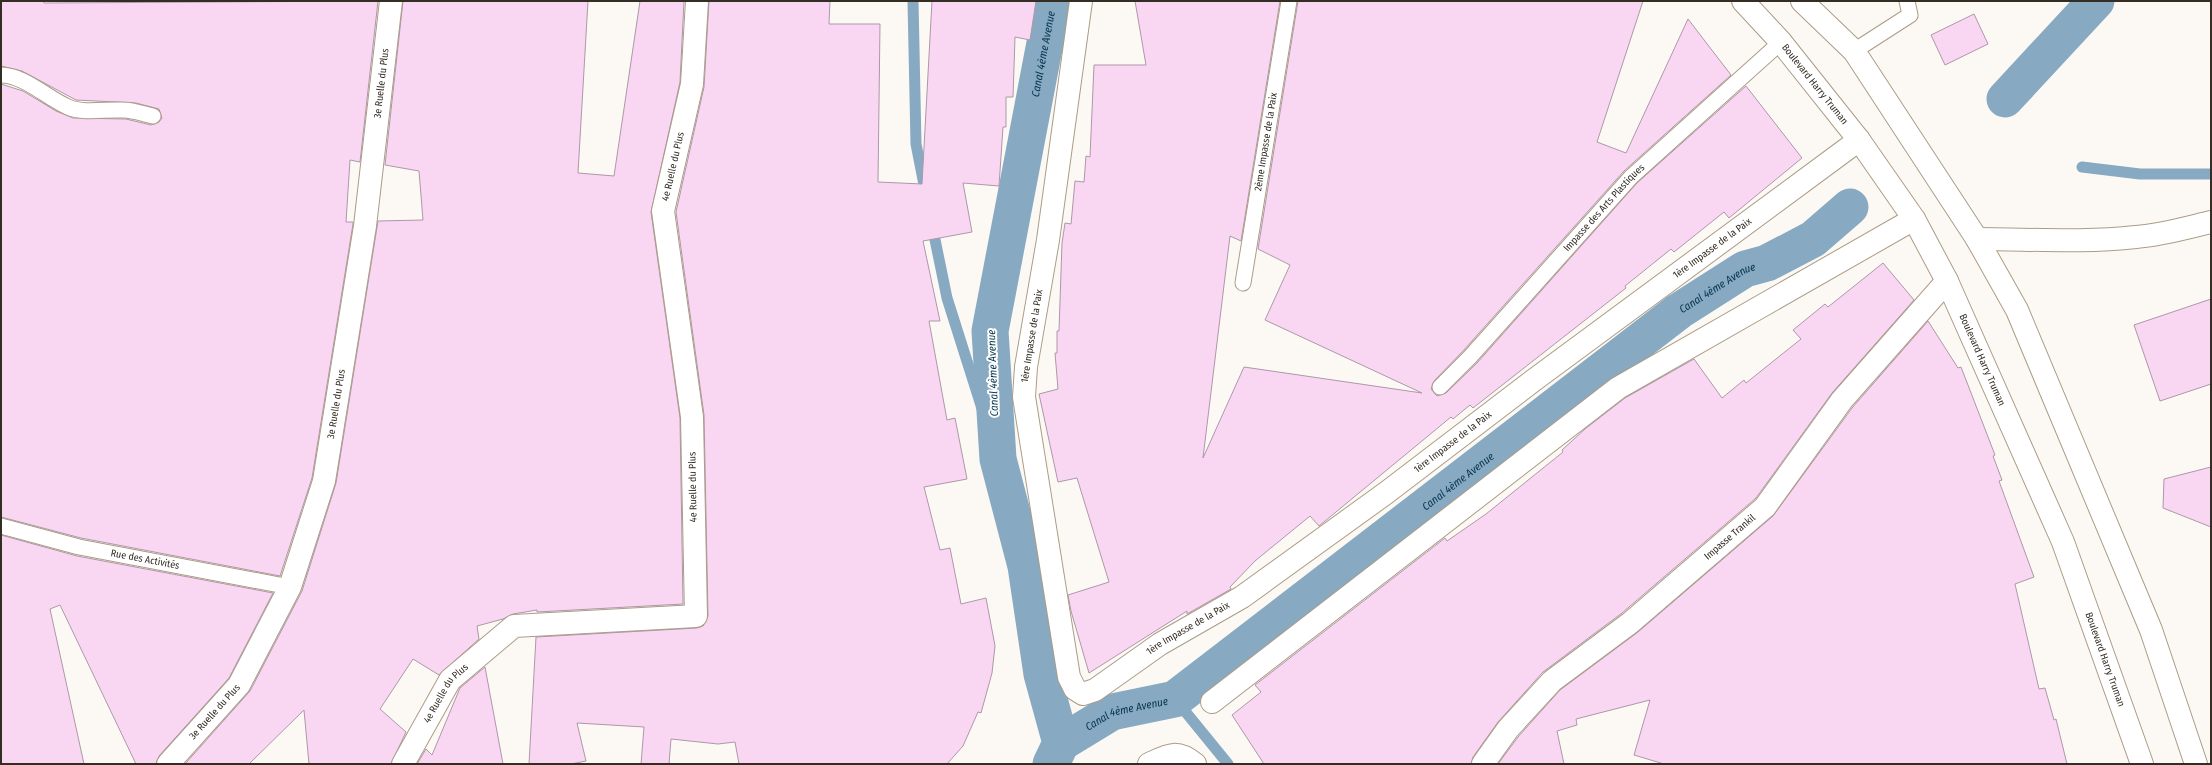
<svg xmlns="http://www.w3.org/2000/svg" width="2212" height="765" font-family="'Fira Sans Condensed',sans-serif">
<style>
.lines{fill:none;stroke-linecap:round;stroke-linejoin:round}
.stream{stroke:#87a9c2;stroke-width:11}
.canal{stroke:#87a9c2;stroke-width:37}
.building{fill:#f9d7f3;stroke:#ad97a9}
.service-casing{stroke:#ac9c86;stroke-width:17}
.minor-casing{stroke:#ac9c86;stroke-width:24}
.secondary-casing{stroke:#ac9c86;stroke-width:24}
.service{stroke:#fff;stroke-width:15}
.minor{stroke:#fff;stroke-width:22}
.secondary{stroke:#fff;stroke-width:22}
.labels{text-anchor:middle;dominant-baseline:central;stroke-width:4;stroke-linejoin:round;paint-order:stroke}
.street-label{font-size:10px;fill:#332d24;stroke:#fff}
.water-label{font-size:11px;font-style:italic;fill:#05334d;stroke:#fff}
</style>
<rect width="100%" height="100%" fill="#fcf9f4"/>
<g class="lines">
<!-- stream -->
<path class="stream" d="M913 1 916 144 925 190
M2082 167 2140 174H2211
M932 225 947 298 998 459
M1175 699 1228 764"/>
<!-- canal -->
<g class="canal">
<path d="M2005 99 2096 1"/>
<path id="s1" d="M1061 743 1112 712 1175 699 1679 311 1745 269 1767 263 1813 239 1850 207"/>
<path id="s2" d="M1051 764 1061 743 1042 674 1026 566 998 459 990 331 1053 1"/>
</g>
</g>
<!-- building -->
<path class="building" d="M1 1H43L44 3 378 1 360 162 350 160 346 222H353V224L312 478 280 576 81 538 1 517V84L23 91 56 111 73 118 126 119 151 125 159 122 162 118 159 109 136 103 76 100 22 71 1 66Z
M403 1H588L578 173 614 176 640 1H684L680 82 651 212 680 418 683 604 537 612V610L513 614 503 619 477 626 479 639 439 675 413 659 380 709 406 732 391 764H309L304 710 249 764H185L250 691 302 591 336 483 378 221 423 220 419 171 385 165Z
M709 1H830L829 24H880L878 182 922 184 932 1H1036L1030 40 1015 37 1013 97H1006V127H1003L999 186 963 183 972 232 923 241 940 321H929L947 420 955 418 967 479 924 487 940 550 950 548 961 604 986 598 995 646 992 673 981 713 978 712 963 746 947 764H739L735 742 718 744 671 739 669 764H641L644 727 577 723 586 761 571 764H529L536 637 697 628 703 626 708 616 704 415 676 212 704 87Z
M1135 1H1280L1241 241 1230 236 1203 458 1244 367 1422 393 1265 320 1290 265 1258 249 1298 1H1643L1597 142 1626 153 1688 19 1731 75 1624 171 1463 351 1434 381 1431 389 1437 396 1446 393 1477 363 1637 183 1746 86 1802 158 1729 218 1724 212 1674 252 1671 249 1625 286 1626 288 1473 408 1470 405 1453 419 1451 417 1319 526 1310 516 1255 561 1230 587 1231 589 1187 614V611L1089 673 1071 611 1068 595 1109 582 1077 478 1058 482 1039 394 1058 389 1055 353H1057V331H1059L1062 243 1065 223 1071 224 1075 181 1084 182 1086 156 1090 157 1094 65H1146Z
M1974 14 1988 44 1945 65 1931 35Z
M1883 263 1914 300 1832 393 1756 498 1622 613 1543 672 1498 722 1473 757 1471 764H1264L1232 715 1261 692 1255 685 1445 538 1447 541 1486 514 1563 452 1562 450 1585 429 1625 398 1694 359 1722 398 1744 380 1746 383 1801 339 1793 330 1825 304 1828 307Z
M2211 299V384L2160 401 2134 325Z
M1928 321 1958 368 1961 367 1995 455 1993 456 2002 480 1999 481 2034 577 2015 584 2039 689 2045 688 2054 720 2056 719 2067 764H1664L1634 755 1650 700 1576 719 1577 725 1557 731 1564 764H1498L1518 737 1560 690 1638 632 1773 516 1852 408Z
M2211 467V527L2163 508 2164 479Z
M1 535 77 556 273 593 229 678 159 756 156 764H136L60 605 50 609 84 764H1Z
M485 667 503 764H417L426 749 432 755 460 688Z"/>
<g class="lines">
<defs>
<g id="service">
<path d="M1854 51 1910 15 1907 1"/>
<path d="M1 75C24 75 47 98 68 107 84 114 106 109 123 110 133 110 144 114 153 116"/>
<path id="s3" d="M1243 283 1289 1"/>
<path id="s4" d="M1440 387 1470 357 1631 177 1781 42"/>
<path id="s5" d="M1 526 79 547 290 587"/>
</g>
<g id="minor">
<path id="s6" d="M1081 1 1048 240 1026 367 1024 397 1069 677 1075 689 1083 694 1095 690 1160 644 1242 597 1386 493 1534 380 1859 140"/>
<path d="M1977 239C2030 239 2083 243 2136 237 2162 235 2186 228 2211 222"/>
<path d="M1212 702 1618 388 1914 219"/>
<path id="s7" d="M168 764 239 685 290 587 324 481 365 226 391 1"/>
<path id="s8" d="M403 764 450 680 514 626 696 616 692 417 663 211 692 84 697 1"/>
<path d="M1149 764C1168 755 1177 749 1195 764"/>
<path id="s9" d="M1483 764 1508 729 1552 681 1630 623 1765 507 1842 400 1947 281"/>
</g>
<g id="secondary">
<path id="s10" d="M1743 1 1781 42 1859 140 1914 219 1947 281 2063 542 2142 764"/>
<path d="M1802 1 1854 51 1977 239 2017 310 2151 630 2196 764"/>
</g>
</defs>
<!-- service casing -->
<use href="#service" class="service-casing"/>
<!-- minor casing -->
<use href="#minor" class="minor-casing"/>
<!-- secondary casing -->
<use href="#secondary" class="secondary-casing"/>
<!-- service -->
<use href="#service" class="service"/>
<!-- minor -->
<use href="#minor" class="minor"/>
<!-- secondary -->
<use href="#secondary" class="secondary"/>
</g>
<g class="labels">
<!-- street labels -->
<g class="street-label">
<text stroke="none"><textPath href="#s7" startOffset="730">3e Ruelle du Plus</textPath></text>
<text stroke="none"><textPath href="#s10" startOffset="110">Boulevard Harry Truman</textPath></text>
<text stroke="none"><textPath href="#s3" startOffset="143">2ème Impasse de la Paix</textPath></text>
<text stroke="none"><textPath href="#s8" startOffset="815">4e Ruelle du Plus</textPath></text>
<text stroke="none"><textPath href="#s4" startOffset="243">Impasse des Arts Plastiques</textPath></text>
<text stroke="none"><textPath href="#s6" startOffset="1479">1ère Impasse de la Paix</textPath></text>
<text transform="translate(1032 336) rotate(-81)">1ère Impasse de la Paix</text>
<text stroke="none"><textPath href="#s10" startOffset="434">Boulevard Harry Truman</textPath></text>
<text stroke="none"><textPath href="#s7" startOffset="406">3e Ruelle du Plus</textPath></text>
<text stroke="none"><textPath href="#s6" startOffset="1155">1ère Impasse de la Paix</textPath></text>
<text transform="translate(693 487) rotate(-91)">4e Ruelle du Plus</text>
<text stroke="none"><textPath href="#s9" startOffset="337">Impasse Trankil</textPath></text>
<text stroke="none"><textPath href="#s5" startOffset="148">Rue des Activités</textPath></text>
<text stroke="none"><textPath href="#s6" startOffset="831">1ère Impasse de la Paix</textPath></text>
<text stroke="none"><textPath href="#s10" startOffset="758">Boulevard Harry Truman</textPath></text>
<text stroke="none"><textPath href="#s8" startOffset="83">4e Ruelle du Plus</textPath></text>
<text stroke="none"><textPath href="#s7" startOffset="70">3e Ruelle du Plus</textPath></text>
</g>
<!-- water labels -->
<g class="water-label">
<text stroke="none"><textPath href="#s2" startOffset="725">Canal 4ème Avenue</textPath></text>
<text stroke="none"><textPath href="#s1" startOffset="805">Canal 4ème Avenue</textPath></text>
<text transform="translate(993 373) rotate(-92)">Canal 4ème Avenue</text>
<text stroke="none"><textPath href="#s1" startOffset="481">Canal 4ème Avenue</textPath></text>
<text stroke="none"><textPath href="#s1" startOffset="73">Canal 4ème Avenue</textPath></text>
</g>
</g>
<!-- border -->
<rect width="2212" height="765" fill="none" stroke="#332d24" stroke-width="4"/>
</svg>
